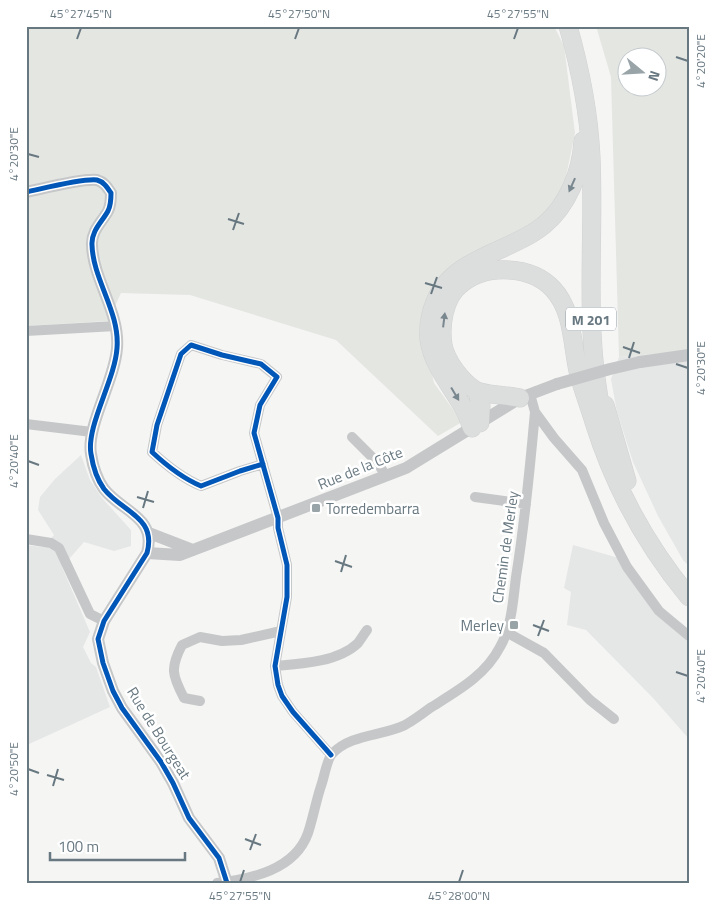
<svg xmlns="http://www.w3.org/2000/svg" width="715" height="909" font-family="'Titillium Web',sans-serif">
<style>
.built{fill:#e5e6e6}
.green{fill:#e4e6e2;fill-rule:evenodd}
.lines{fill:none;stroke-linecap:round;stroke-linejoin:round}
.trunk-casing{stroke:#d1d2d2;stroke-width:19}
.minor{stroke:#c6c7c8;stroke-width:10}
.tertiary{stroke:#c6c7c8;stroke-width:12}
.trunk{stroke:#dcdddd;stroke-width:18}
.tertiary-bridge{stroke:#c6c7c8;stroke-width:12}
.cycleway-casing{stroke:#fff;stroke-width:8}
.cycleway{stroke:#0057b8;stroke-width:5}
.oneway{fill:#79878f}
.ticks{fill:none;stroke:#687881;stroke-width:2}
.poi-dot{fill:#99a4a9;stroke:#fff;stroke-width:2}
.labels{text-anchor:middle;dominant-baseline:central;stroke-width:5;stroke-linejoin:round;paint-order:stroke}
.shield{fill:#fff;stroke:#95a0a7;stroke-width:1}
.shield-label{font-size:14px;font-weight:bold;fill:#687881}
.street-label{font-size:15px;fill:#687881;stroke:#fff}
.poi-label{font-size:15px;fill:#687881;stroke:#fff;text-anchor:start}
.neatline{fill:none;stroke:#687881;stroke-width:2}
.ticks-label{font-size:12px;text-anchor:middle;fill:#687881}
</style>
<rect width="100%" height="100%" fill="#f5f5f4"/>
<!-- built -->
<path class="built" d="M666 353 689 354V566L683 560 658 516 633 462 617 412 611 379 619 357Z
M81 455 90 480 102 498 131 530V546L114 551 84 542 62 567 90 632 83 647 91 663 96 667 110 707 27 745 26 545 43 547 54 535 38 510 40 497 55 479Z
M573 545 619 558 689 640V739L653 698 586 630 567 625 571 592 564 588Z"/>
<!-- green -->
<path class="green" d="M26 26H554L564 46 575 133 563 191 534 225 501 241 423 332 434 383 462 422 438 436 336 340 190 295 121 293 108 321 26 326Z
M596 26H689V354L666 353 619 357 611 77ZM628 58H658V88H628Z"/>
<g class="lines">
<defs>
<path id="trunk" d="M568 26C580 68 589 113 591 157 595 244 583 331 603 418
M477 391 481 406 480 423
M520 398C508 395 484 395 475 390 461 381 446 361 443 345 440 325 444 298 460 285 474 273 492 269 509 270 526 271 541 276 553 289 573 310 572 344 578 371 582 388 589 405 594 422 614 486 646 545 689 597
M605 405 627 481
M472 428C469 421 467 413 463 407 451 386 432 364 429 339 428 326 430 314 435 302 452 257 510 253 544 225 568 205 581 172 583 141"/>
</defs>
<!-- trunk casing -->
<use href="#trunk" class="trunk-casing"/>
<!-- minor -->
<path class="minor" d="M26 331 116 326
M535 412 554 438 582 470 604 523 627 567 659 611 689 636
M26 424 92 432
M352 437 377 462 386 476
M263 464 240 471 201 486C182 478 167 466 152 452L157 425 181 354 191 345 222 355 261 364 277 377 260 405 254 433 278 518V528L287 565V597L275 666 278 685 282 696 293 712 331 755
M475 497 526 504
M26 539 51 543 59 548 90 614 104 621
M506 632 544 653 590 700 614 719
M275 666C301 664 338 662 358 643 361 639 364 634 367 630
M200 701 184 698C172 675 170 668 182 645L200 637 222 641 241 640 281 631
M217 883C251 879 295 870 308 833 313 818 316 801 321 786 324 778 327 759 332 754 350 734 383 736 405 725 414 720 422 714 430 708 457 691 485 676 500 647 512 626 513 600 516 577 525 522 530 468 535 412L530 394"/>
<!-- tertiary -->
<path class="tertiary" d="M26 192C41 189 83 178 97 180 104 182 107 187 111 193 111 199 111 205 108 211 102 222 91 231 92 245 93 280 120 312 117 348 115 380 86 426 91 454 93 467 96 478 104 489 122 512 157 517 147 553L104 621 98 639 103 663 113 691 122 708 161 762 173 783 189 818 219 858 227 883
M640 362 689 355
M149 533 193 550
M147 553 180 555 406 468 520 398 557 384"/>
<!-- trunk -->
<use href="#trunk" class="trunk"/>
<!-- tertiary-bridge -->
<path class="tertiary-bridge" d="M557 384 610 369 640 362"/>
<defs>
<path id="cycleway" d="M26 192C41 189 83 178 97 180 104 182 107 187 111 193 111 199 111 205 108 211 102 222 91 231 92 245 93 280 120 312 117 348 115 380 86 426 91 454 93 467 96 478 104 489 122 512 157 517 147 553L104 621 98 639 103 663 113 691 122 708 161 762 173 783 189 818 219 858 227 883
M263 464 240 471 201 486C182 478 167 466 152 452L157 425 181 354 191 345 222 355 261 364 277 377 260 405 254 433 278 518V528L287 565V597L275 666 278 685 282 696 293 712 331 755"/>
</defs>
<!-- cycleway casing -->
<use href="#cycleway" class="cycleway-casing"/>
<!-- cycleway -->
<use href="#cycleway" class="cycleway"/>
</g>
<!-- one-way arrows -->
<defs><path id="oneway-solid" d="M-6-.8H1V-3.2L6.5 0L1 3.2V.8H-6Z" transform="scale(1.25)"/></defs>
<g class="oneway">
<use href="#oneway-solid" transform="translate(572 185) rotate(114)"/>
<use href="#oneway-solid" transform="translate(444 320) rotate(-83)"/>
<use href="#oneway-solid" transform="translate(455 394) rotate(59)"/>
</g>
<!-- ticks -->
<path class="ticks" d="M77 39 81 28M295 39 299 28M514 39 518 28M676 57 688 61M28 154 39 157M228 219 244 224M233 230 239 213M425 283 442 288M431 294 437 277M623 347 640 353M629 358 634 342M676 364 688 368M28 461 39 465M137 497 154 502M143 508 148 491M335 561 352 567M341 572 346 555M533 625 549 631M538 636 544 620M676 672 688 676M28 769 39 773M47 775 64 780M53 786 58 769M245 839 261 845M250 850 256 834M240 882 244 870M459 882 463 870"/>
<!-- markers -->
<g class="poi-dot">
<rect x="311" y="503" width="10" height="10" rx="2.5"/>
<rect x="509" y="620" width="10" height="10" rx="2.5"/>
</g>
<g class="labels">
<!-- shield labels -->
<rect class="shield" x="566" y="307.5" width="50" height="23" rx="4"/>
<g class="shield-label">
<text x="591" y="319">M 201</text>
</g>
<!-- street labels -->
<g class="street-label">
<text transform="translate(360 468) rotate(-22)">Rue de la Côte</text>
<text transform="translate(505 547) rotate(-82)">Chemin de Merley</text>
<text transform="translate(159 733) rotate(58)">Rue de Bourgeat</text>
</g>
<!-- poi labels -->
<g class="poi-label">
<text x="326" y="508">Torredembarra</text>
<text x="504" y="625" text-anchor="end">Merley</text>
</g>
</g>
<!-- border -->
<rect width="715" height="909" fill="none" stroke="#ffffff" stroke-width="55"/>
<!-- north arrow -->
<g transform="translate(642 72) rotate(108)"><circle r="24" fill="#ffffff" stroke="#c3c9cd"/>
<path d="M0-4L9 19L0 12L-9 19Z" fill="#99a4a9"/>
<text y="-8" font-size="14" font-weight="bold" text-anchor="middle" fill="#687881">N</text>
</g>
<!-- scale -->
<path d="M50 852v8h135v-8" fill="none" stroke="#687881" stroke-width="2.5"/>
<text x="58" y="852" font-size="15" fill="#687881" stroke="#ffffff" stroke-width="4" paint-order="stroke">100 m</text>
<rect x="28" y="28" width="660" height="854" class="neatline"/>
<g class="ticks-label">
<text x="81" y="18">45°27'45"N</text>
<text x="299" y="18">45°27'50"N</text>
<text x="518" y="18">45°27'55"N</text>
<text transform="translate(701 61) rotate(-90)" y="4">4°20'20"E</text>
<text transform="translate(14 154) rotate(-90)" y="4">4°20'30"E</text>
<text transform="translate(701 368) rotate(-90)" y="4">4°20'30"E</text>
<text transform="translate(14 461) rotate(-90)" y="4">4°20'40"E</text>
<text transform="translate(701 676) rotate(-90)" y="4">4°20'40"E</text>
<text transform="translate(14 769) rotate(-90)" y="4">4°20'50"E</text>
<text x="240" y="900">45°27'55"N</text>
<text x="459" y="900">45°28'00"N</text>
</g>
</svg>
